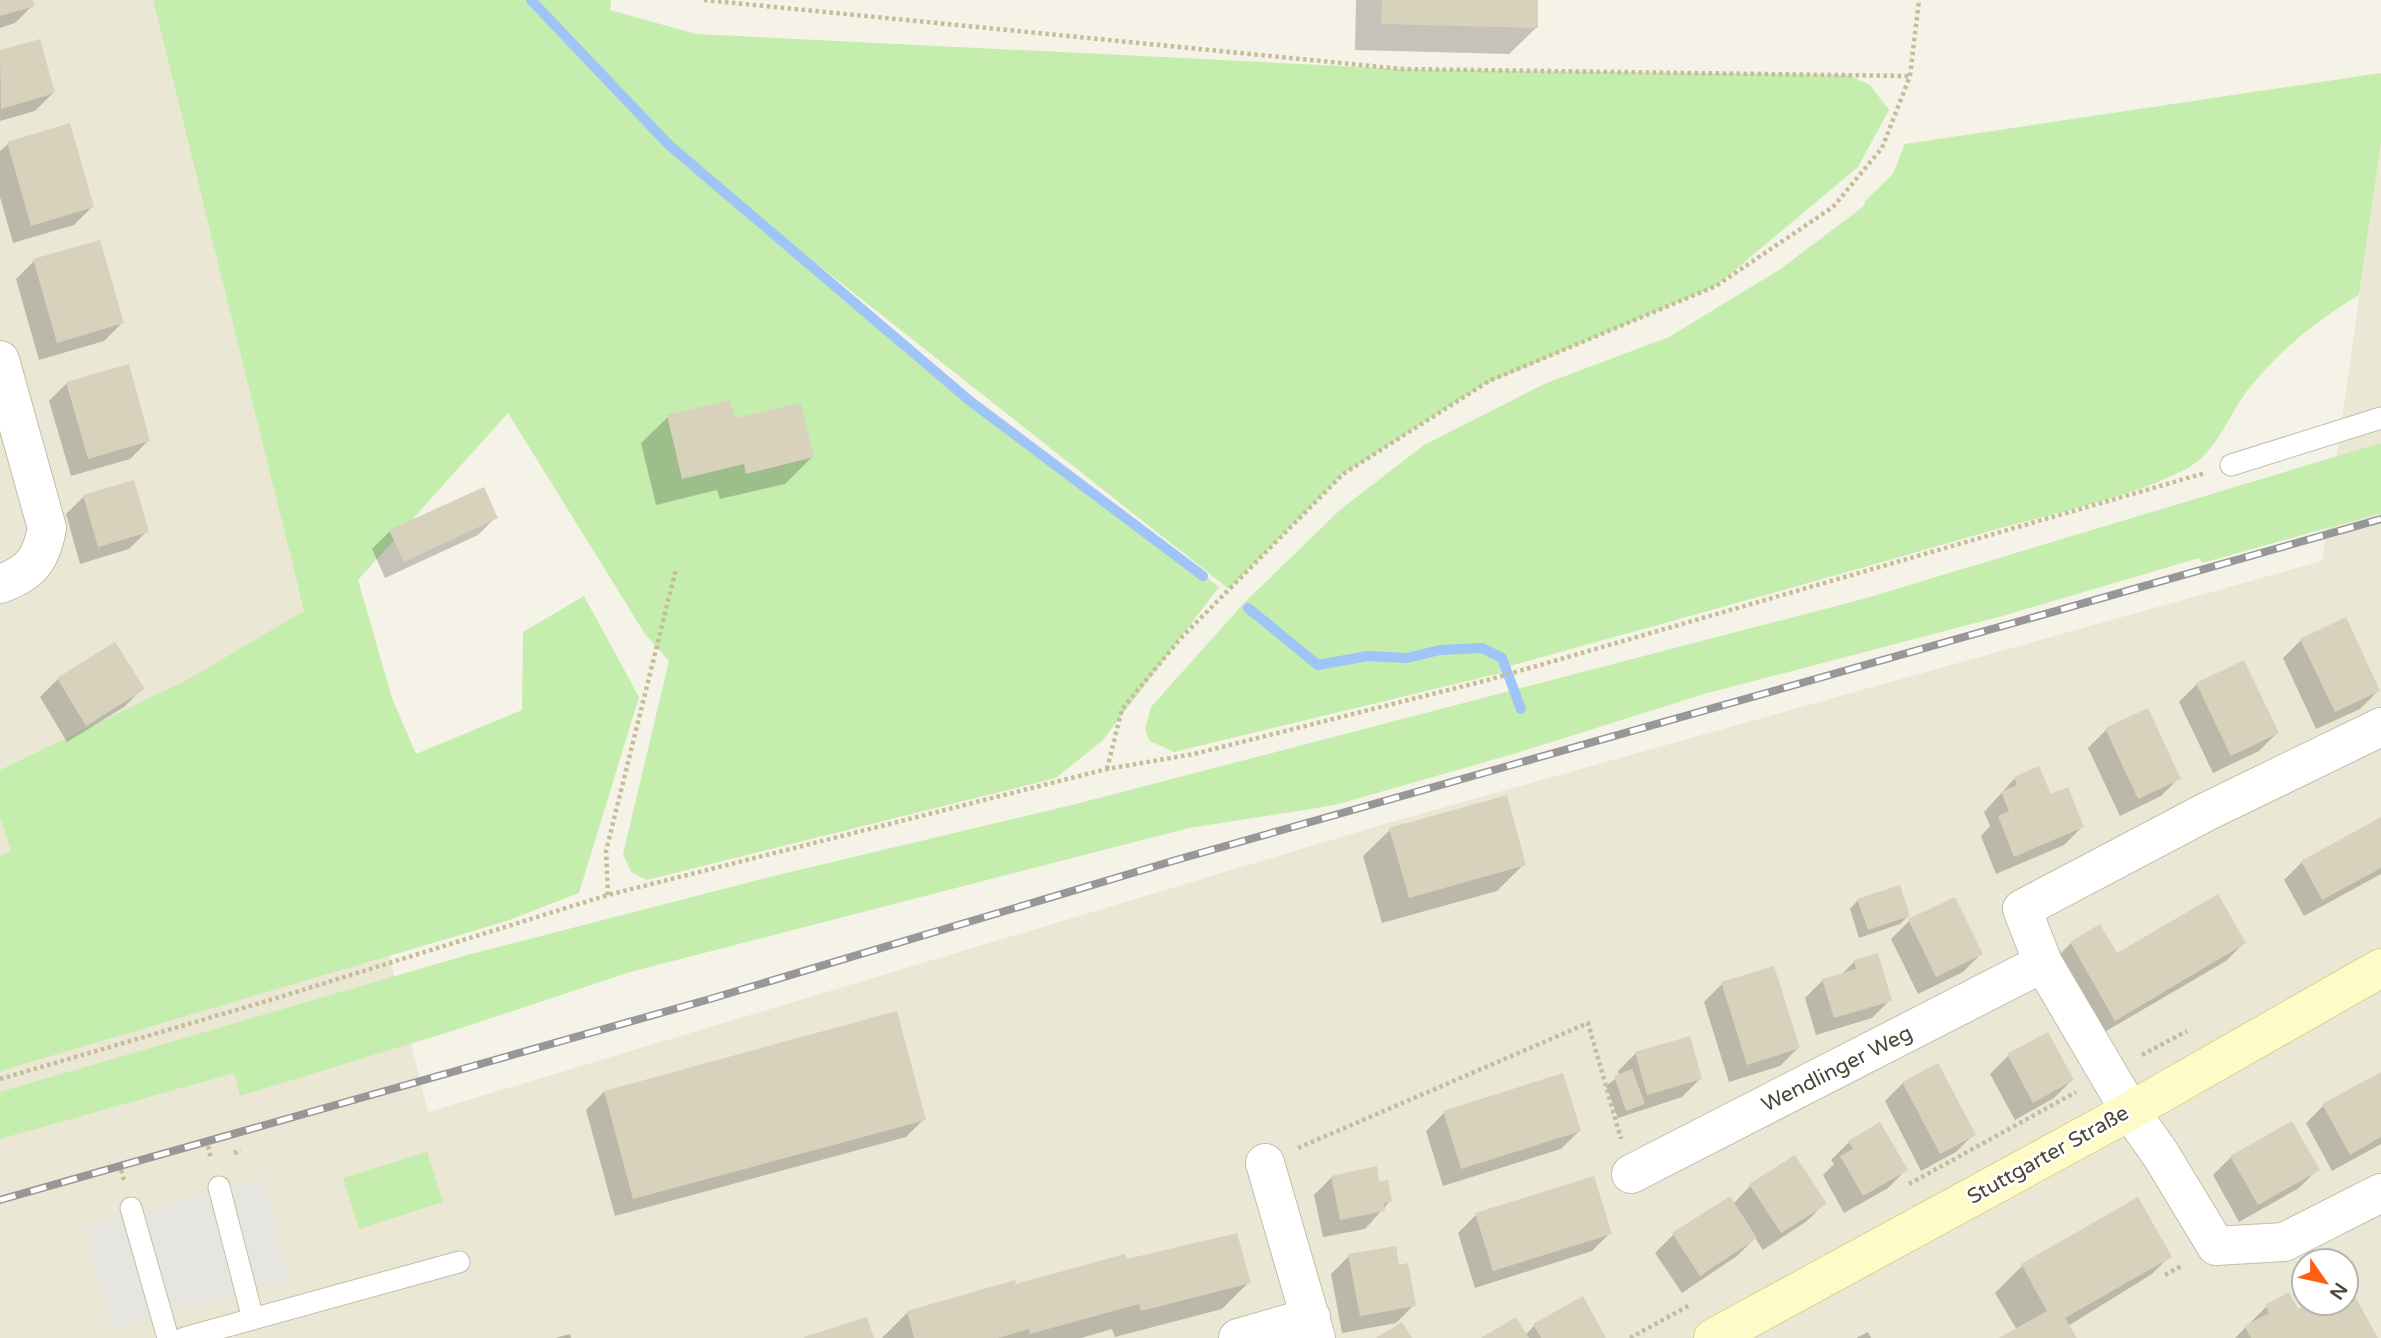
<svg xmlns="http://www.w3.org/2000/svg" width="2381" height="1338" font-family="'Varela Round',sans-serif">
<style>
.residential{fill:#eae7d5;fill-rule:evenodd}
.green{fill:#c5edad}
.parking{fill:#e6e5e0}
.shadow{fill:#0003}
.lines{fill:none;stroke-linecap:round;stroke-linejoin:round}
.stream{stroke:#9ec4f8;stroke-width:10}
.building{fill:#d8d2bc}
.service-casing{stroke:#c2bea9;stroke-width:23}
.minor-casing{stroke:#c2bea9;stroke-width:40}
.secondary-casing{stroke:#dad393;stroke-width:40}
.path{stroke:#c5bd99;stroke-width:4.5;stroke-dasharray:3.5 3.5;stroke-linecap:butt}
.service{stroke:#fff;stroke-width:21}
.minor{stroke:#fff;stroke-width:38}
.secondary{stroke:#fffbc8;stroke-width:38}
.rail-casing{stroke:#979797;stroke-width:8}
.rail{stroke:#fff;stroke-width:5;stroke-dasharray:16;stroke-linecap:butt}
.labels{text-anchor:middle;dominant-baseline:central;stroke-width:5;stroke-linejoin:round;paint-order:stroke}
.street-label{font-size:21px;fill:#4a4535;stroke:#fff}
</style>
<rect width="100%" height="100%" fill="#f5f3e8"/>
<!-- residential -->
<path class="residential" d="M0 0H153L428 1112 1381 825 2322 561 2381 143V1338H0ZM2304 1261H2346V1303H2304Z"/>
<!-- green -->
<path class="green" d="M153 0H611L610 10 696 34 1402 69 1848 75 1870 85 1889 110 1858 167 1716 286 1483 385 1343 474 1229 589 718 186 910 350 1219 587 1103 740 1056 778 647 880 631 872 623 854 669 661 645 634 508 413 358 580 392 698 416 754 522 710 523 632 584 596 639 697 579 893 507 921 0 1071V856L11 851 0 816V770L187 680 304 611Z
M2381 73V143L2359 295C2317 320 2277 352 2247 391 2229 415 2217 450 2191 466 2139 496 2050 514 1990 531 1829 578 1668 622 1506 667L1503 662 1505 672 1174 752 1150 741 1145 730 1151 707 1243 604 1341 509 1424 445 1544 384 1669 337 1779 270 1864 206 1865 201 1893 174 1905 144Z
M2381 443V513L2202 563 2199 558 2002 616 1704 694 1520 752 1335 805 1189 828 630 972 455 1030 240 1096 234 1073 0 1139V1092L467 955 778 875 1072 805 1863 599Z
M427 1152 443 1202 359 1229 343 1178Z"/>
<!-- parking -->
<path class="parking" d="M262 1178 290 1279 112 1329 85 1228Z"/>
<!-- shadow -->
<path class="shadow" d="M0 0H32L33 5 15 23 0 28Z
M1356 0H1537L1536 28 1509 54 1355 50Z
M38 41 53 93 35 111 0 121V52Z
M8 144 92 207 74 225 13 243 0 197V151Z
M34 261 122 323 104 341 39 360 16 279Z
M67 383 148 441 130 459 71 476 49 401Z
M668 417 734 421 812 457 785 484 720 499 717 490 656 505 641 443Z
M84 496 147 531 129 549 80 564 66 514Z
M496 517 478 535 385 578 372 549 390 531Z
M2301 640 2378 691 2360 709 2316 729 2283 658Z
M58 679 142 689 124 707 67 742 40 697Z
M2197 684 2277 733 2259 751 2213 773 2179 702Z
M2147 710 2179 778 2161 796 2120 816 2088 748 2106 730Z
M2038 769 2050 796 2082 827 2064 845 1996 874 1981 836 1990 826 1984 812 2014 779Z
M2381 819V874L2304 916 2284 880 2302 862Z
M1390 830 1524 864 1497 891 1382 923 1363 856Z
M1954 899 1981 954 1963 972 1918 994 1891 939 1909 921Z
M1858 900 1908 916 1900 924 1859 938 1850 909Z
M2071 943 2116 956 2244 943 2226 961 2096 1037 2053 961Z
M1854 962 1890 1000 1872 1018 1816 1035 1805 998 1823 980 1841 975Z
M1722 984 1798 1048 1780 1066 1729 1082 1704 1002Z
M2047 1034 2072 1080 2054 1098 2015 1120 1990 1074 2008 1056Z
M1636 1053 1700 1079 1682 1097 1618 1118 1606 1086 1619 1076 1618 1071Z
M2381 1074V1144L2332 1171 2306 1123 2324 1105Z
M1903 1083 1974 1134 1956 1152 1921 1171 1885 1101Z
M604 1092 924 1119 906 1137 615 1216 586 1110Z
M1444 1113 1579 1131 1561 1149 1443 1186 1426 1131Z
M1849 1142 1906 1170 1888 1188 1844 1213 1823 1175 1834 1164 1831 1160Z
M2231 1157 2317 1170 2299 1188 2239 1222 2213 1175Z
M1332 1177 1378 1184 1390 1201 1365 1229 1323 1237 1314 1195Z
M1750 1186 1825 1203 1807 1221 1763 1250 1755 1238 1737 1256 1682 1293 1655 1253 1673 1235 1733 1204Z
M1476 1215 1610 1233 1592 1251 1475 1288 1458 1233Z
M2083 1231 2170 1256 2152 1274 2068 1326 2075 1338H2003L2017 1330 1995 1293 2022 1266Z
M1349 1256 1398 1267 1414 1305 1396 1323 1342 1333 1331 1274Z
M1126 1261 1249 1282 1222 1309 1115 1337 1112 1329 1081 1338H882L908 1312Z
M2312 1303H2346L2376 1338H2235L2266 1307 2297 1311Z
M1534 1326 1604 1338H1484L1525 1335Z
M1868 1332 1871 1338H1856Z
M570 1334 571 1338H555Z"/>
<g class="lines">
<!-- stream -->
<path class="stream" d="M531 0 669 145 970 401 1203 576
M1248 608 1318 665 1368 656 1407 658 1440 650 1482 648 1502 658 1521 709"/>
</g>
<!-- building -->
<path class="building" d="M0 0H33L35 6 0 16Z
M1382 0H1538V28L1381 24Z
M40 39 55 93 1 109 0 50Z
M70 123 94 207 31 226 7 142Z
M100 240 124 323 57 343 33 259Z
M129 364 150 441 88 459 66 382Z
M730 400 735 418 801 403 814 457 746 474 744 464 682 479 667 415Z
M134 480 149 532 98 547 83 495Z
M484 487 498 518 404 562 389 530Z
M2346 617 2380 691 2335 712 2300 639Z
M115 642 145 689 86 726 57 678Z
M2244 660 2279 733 2231 756 2196 683Z
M2148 708 2181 779 2138 799 2105 728Z
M2039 766 2051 794 2068 787 2084 827 2014 857 1998 816 2009 811 2001 792 2017 785 2014 777Z
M1507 795 1526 865 1409 898 1389 828Z
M2381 817V868L2322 900 2301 861Z
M1900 885 1910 916 1868 930 1857 899Z
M2218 894 2246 943 2115 1021 2070 942 2100 924 2117 953Z
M1955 897 1983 954 1936 977 1908 919Z
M1878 953 1892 1001 1834 1018 1822 979 1856 969 1854 960Z
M1774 966 1800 1048 1747 1065 1721 982Z
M897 1011 926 1120 633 1199 604 1091Z
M2048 1032 2074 1080 2033 1103 2007 1054Z
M1690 1036 1702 1079 1647 1095 1635 1052Z
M1938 1063 1976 1135 1940 1154 1902 1082Z
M1632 1069 1645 1104 1626 1111 1614 1076Z
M2381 1072V1137L2350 1155 2322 1104Z
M1563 1073 1581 1131 1461 1169 1443 1111Z
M2292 1121 2320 1170 2258 1205 2230 1156Z
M1880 1122 1908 1170 1863 1196 1840 1156 1853 1149 1848 1141Z
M1795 1155 1827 1204 1781 1233 1749 1184Z
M1377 1166 1379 1182 1388 1180 1392 1202 1384 1203 1385 1211 1340 1220 1331 1176Z
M1594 1176 1612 1234 1493 1271 1475 1213Z
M1730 1196 1757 1238 1700 1276 1672 1233Z
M2138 1197 2172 1257 2065 1318 2077 1338H1999L2047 1311 2021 1264Z
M1237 1233 1251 1283 1141 1311 1139 1304 1030 1334 1029 1329 998 1338H914L907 1311 1015 1280 1016 1284 1125 1254 1127 1259Z
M1396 1246 1399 1265 1408 1263 1416 1306 1360 1316 1348 1254Z
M2346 1280 2378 1338H2251L2244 1326 2269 1313 2265 1305 2289 1292 2298 1309 2308 1303H2346Z
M1583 1296 1606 1338H1541L1533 1324Z
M867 1317 874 1338H805L804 1337Z
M1516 1317 1529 1338H1481Z
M1402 1322 1412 1338H1376Z"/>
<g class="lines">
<defs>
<path id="service" d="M2231 465 2381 418
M219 1187 253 1319
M131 1208 168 1338
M184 1338 459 1262"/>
<path id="minor" d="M0 360 47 528C41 560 31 573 0 584
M2381 727 2206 812 2022 909 2043 963 2130 1111 2161 1155 2216 1246 2284 1242 2381 1193
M1265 1163 1316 1338
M1631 1174 2043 963
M1238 1338 1311 1317"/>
<path id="secondary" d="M1713 1338 2130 1111 2381 968"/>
</defs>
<!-- service casing -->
<use href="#service" class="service-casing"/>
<!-- minor casing -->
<use href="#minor" class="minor-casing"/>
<!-- secondary casing -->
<use href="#secondary" class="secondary-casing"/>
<!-- path -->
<path class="path" d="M704 0 1402 69 1910 76
M1107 769 1122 709 1180 639 1343 474 1489 381 1716 286 1833 207 1882 148 1910 76 1919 0
M608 895 606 851 676 569
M2142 1055 2187 1031
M0 1079 267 1001 608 895 1107 769 1194 754 1488 680 2205 473
M208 1146 211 1159
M1298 1148 1588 1023 1621 1139
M234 1153 241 1151
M121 1170 124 1180
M1909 1184 2076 1092
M2165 1275 2183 1265
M1630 1338 1690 1305"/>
<!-- service -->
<use href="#service" class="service"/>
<!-- minor -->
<use href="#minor" class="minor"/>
<!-- secondary -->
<use href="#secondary" class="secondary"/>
<defs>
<path id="rail" d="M0 1200 710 999 1176 860 2381 519"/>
</defs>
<!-- rail casing -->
<use href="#rail" class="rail-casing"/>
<!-- rail -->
<use href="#rail" class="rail"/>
</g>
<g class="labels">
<!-- street labels -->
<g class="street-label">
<text transform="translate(1837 1069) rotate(-27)">Wendlinger Weg</text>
<text transform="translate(2048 1155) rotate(-29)">Stuttgarter Straße</text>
</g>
</g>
<!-- north arrow -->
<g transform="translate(2325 1282) rotate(124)"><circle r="33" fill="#ffffff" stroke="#b7b5ae" stroke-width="2"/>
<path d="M0-5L12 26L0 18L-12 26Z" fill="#ff5f15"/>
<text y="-10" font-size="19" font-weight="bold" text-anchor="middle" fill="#4a4535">N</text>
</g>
</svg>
